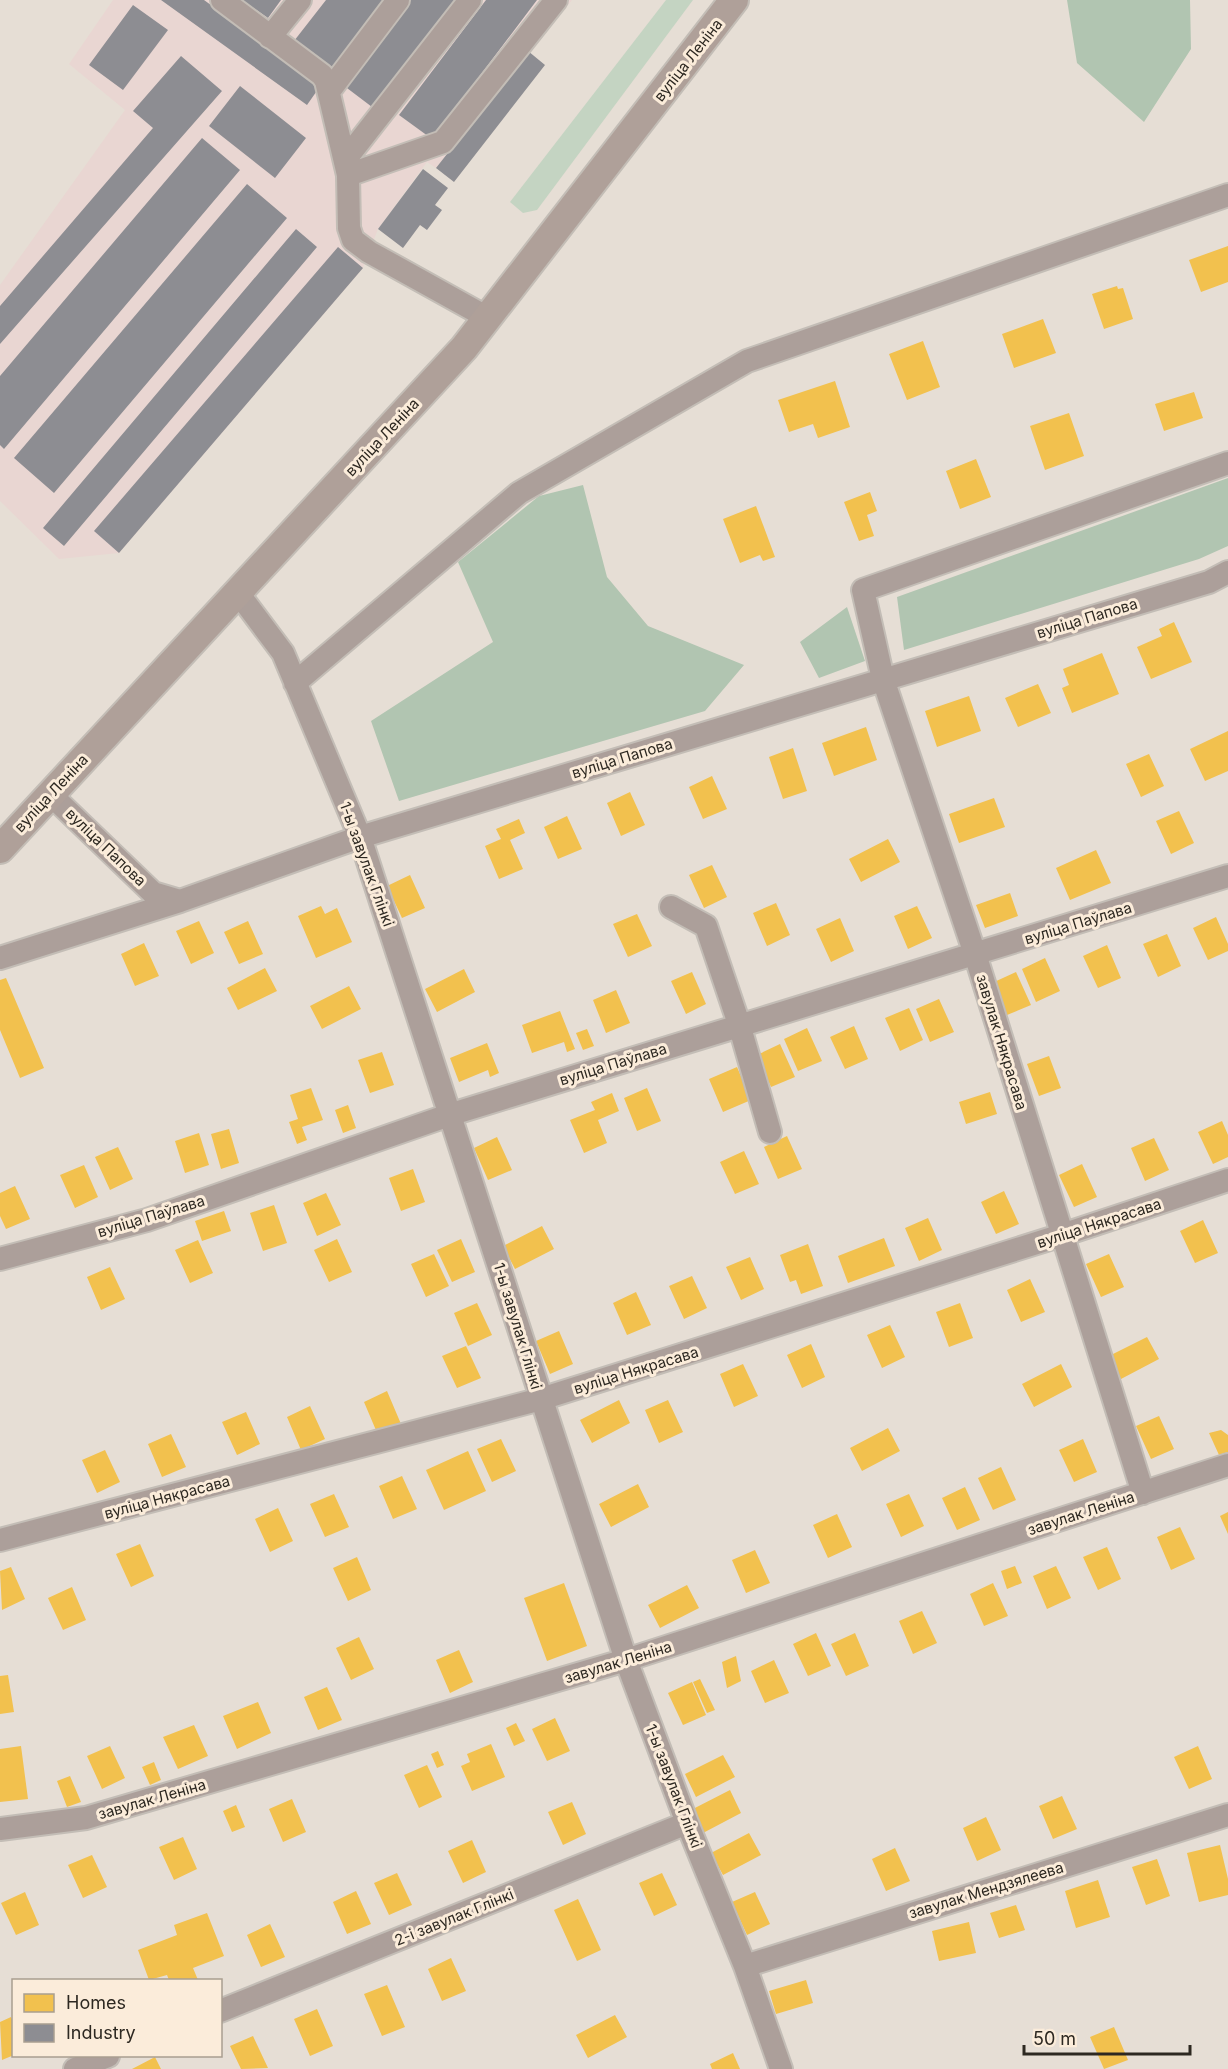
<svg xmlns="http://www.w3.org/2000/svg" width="1228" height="2069" font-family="Inter,sans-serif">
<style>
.industrial{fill:#e9d6d2}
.green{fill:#c4d4c2}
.forest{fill:#b1c5b1}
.homes{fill:#f2c14e}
.industry{fill:#8d8d92}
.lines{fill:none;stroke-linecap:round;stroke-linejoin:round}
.minor-casing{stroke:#c3bdb6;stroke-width:26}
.major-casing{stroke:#c3bdb6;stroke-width:32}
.minor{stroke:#ac9f9a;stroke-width:22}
.major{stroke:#afa099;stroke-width:28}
.labels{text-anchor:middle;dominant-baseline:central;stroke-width:6;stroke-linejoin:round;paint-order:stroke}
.street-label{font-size:15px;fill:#2d2821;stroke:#fbecda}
</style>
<rect width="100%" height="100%" fill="#e6ded5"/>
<!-- industrial -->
<path class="industrial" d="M113 0H572L436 168 427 162 378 229 363 268 119 553 59 559 0 501V285L125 110 69 64Z"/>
<!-- green -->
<path class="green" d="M666 0H693L537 210 523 213 510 202Z"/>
<!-- forest -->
<path class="forest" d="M1067 0H1190L1191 49 1144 122 1077 63Z
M1228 478V546L1199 559 904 650 897 597Z
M583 485 607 577 648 626 744 665 705 711 399 801 371 721 493 642 458 562 539 496Z
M847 607 865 661 819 678 800 642Z"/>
<!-- homes -->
<path class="homes" d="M1228 246V282L1201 292 1189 260Z
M1117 286 1118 289 1123 288 1133 319 1104 329 1092 294Z
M1043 319 1056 353 1014 368 1002 334Z
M923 341 940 387 907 400 889 354Z
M835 381 850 427 818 438 813 424 789 432 778 400Z
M1194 392 1203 418 1164 431 1155 404Z
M1069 413 1084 456 1045 470 1030 426Z
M976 459 991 497 960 509 946 471Z
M870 492 877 511 867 515 874 536 859 541 844 502Z
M756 506 775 557 763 561 760 555 740 563 723 519Z
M1174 622 1192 662 1151 679 1137 647 1162 636 1159 629Z
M1102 653 1119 694 1072 713 1062 688 1069 685 1063 669Z
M1038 684 1051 713 1018 727 1005 698Z
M969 696 981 731 937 747 925 711Z
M866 727 877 760 834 776 822 743Z
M1228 731V771L1205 781 1190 749Z
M793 748 807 791 783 799 769 757Z
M1149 754 1164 786 1141 797 1126 764Z
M712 776 727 809 703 819 689 787Z
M630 792 645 825 621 836 607 803Z
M994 798 1005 827 959 843 949 814Z
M1179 811 1194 843 1171 854 1156 821Z
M567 816 582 849 558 859 544 827Z
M519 819 525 833 510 840 523 869 499 879 485 846 501 839 496 829Z
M888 839 900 862 861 882 849 859Z
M1096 850 1111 883 1070 900 1056 868Z
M712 865 727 897 704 908 689 875Z
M410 875 425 908 402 918 387 886Z
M1010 893 1018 916 985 928 976 905Z
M776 903 790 935 767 946 753 913Z
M321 906 325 914 337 908 352 942 316 958 298 916Z
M917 906 932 938 908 949 894 916Z
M637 914 652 946 628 957 613 924Z
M1216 917 1228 944V951L1208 960 1193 928Z
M840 918 854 951 831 962 816 929Z
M199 921 214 953 191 964 176 931Z
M248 921 263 954 239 964 224 932Z
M1167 934 1181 966 1158 977 1143 944Z
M144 943 159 976 135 986 121 954Z
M1107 945 1121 978 1098 988 1083 956Z
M1045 958 1060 991 1036 1002 1022 969Z
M265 968 277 991 238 1010 227 988Z
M464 969 475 992 437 1012 425 989Z
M692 972 706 1004 686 1014 671 981Z
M1016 972 1031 1005 1007 1015 992 983Z
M6 978 44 1068 20 1078 0 1030V980Z
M349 986 361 1009 322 1029 310 1006Z
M616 990 630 1023 606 1033 593 1000Z
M939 999 954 1032 930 1042 916 1009Z
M909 1008 923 1040 900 1051 885 1018Z
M560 1011 575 1049 567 1052 564 1042 532 1053 522 1025Z
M854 1026 868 1059 845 1069 830 1037Z
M807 1028 822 1061 798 1071 784 1039Z
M587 1029 594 1046 583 1050 576 1033Z
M487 1043 499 1073 490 1077 488 1070 459 1082 450 1058Z
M780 1044 795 1077 771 1087 757 1055Z
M382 1052 394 1085 370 1093 358 1060Z
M1049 1056 1061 1088 1039 1096 1027 1064Z
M737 1067 751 1100 723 1112 709 1079Z
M311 1088 323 1120 302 1127 307 1140 297 1144 289 1122 298 1119 290 1095Z
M647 1088 661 1121 637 1131 624 1098Z
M990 1092 997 1114 966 1124 959 1102Z
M612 1093 619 1111 598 1120 607 1143 584 1153 570 1120 595 1110 591 1102Z
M348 1105 356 1128 343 1133 335 1110Z
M1222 1121 1228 1135V1157L1213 1164 1198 1132Z
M229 1129 239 1163 221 1169 211 1134Z
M199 1133 209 1165 185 1173 175 1141Z
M787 1136 802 1169 778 1179 764 1147Z
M497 1137 512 1170 488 1180 474 1148Z
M1154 1138 1169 1170 1145 1181 1131 1148Z
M118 1147 133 1179 110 1190 95 1157Z
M744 1151 759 1184 735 1194 720 1162Z
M1082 1164 1097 1197 1074 1207 1059 1175Z
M84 1165 98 1197 75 1208 60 1175Z
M413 1169 425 1202 401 1211 389 1178Z
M15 1186 30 1219 6 1229 0 1216V1193Z
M1004 1191 1019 1224 996 1234 981 1202Z
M326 1193 341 1225 317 1236 303 1203Z
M274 1205 287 1243 263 1251 250 1213Z
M224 1211 231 1231 202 1241 195 1221Z
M928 1218 942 1250 919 1261 905 1228Z
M1203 1220 1218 1253 1195 1263 1180 1231Z
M542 1226 554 1249 515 1269 503 1246Z
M884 1238 895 1266 848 1283 838 1256Z
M337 1239 352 1272 329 1282 314 1250Z
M461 1239 475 1272 452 1282 437 1250Z
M198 1240 213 1273 190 1283 175 1250Z
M808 1244 823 1286 801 1294 796 1280 790 1282 780 1255Z
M434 1254 449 1286 426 1297 411 1264Z
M1109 1254 1124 1287 1101 1297 1086 1264Z
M750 1257 764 1289 741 1300 726 1267Z
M110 1267 125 1299 101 1310 87 1277Z
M692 1276 707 1308 684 1319 669 1286Z
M1030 1279 1045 1312 1021 1322 1007 1290Z
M636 1292 651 1325 627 1335 613 1303Z
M477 1303 492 1335 468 1346 454 1313Z
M960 1303 973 1338 949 1347 936 1312Z
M890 1325 905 1357 882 1368 867 1335Z
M559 1331 573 1364 550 1374 536 1341Z
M1147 1337 1159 1359 1121 1379 1109 1356Z
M811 1344 825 1377 802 1388 787 1355Z
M466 1346 481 1378 457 1388 442 1356Z
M743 1364 758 1396 734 1407 720 1374Z
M1061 1364 1072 1387 1034 1407 1022 1384Z
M387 1391 401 1424 378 1435 364 1402Z
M619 1400 630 1423 592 1443 580 1420Z
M668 1400 683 1432 659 1443 645 1410Z
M310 1406 325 1439 301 1450 287 1417Z
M246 1412 260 1444 237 1455 222 1422Z
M1159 1416 1174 1449 1151 1459 1136 1426Z
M888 1428 900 1451 862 1471 850 1448Z
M1221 1430 1228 1435V1452L1219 1455 1209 1433Z
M171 1434 186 1467 162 1477 148 1444Z
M501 1439 516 1471 492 1482 477 1449Z
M1083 1439 1097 1472 1074 1482 1059 1450Z
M105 1450 120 1482 97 1493 82 1460Z
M468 1451 486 1491 444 1510 426 1470Z
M1001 1467 1016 1500 993 1510 978 1478Z
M402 1476 417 1509 393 1519 379 1486Z
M638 1484 649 1507 611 1527 599 1504Z
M965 1487 980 1520 957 1530 942 1498Z
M334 1494 349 1527 325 1537 310 1504Z
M909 1494 924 1526 901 1537 886 1504Z
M278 1508 293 1541 270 1552 255 1519Z
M1228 1512V1534L1220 1516Z
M837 1514 852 1547 828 1558 813 1525Z
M1180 1527 1195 1559 1171 1570 1157 1537Z
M140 1544 154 1576 131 1587 116 1554Z
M1107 1547 1121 1579 1098 1590 1083 1557Z
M755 1550 770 1583 746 1593 732 1560Z
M357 1557 371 1590 348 1601 333 1568Z
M1015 1566 1022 1583 1007 1589 1001 1571Z
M1056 1566 1071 1598 1047 1609 1033 1576Z
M11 1567 25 1599 2 1610 0 1571Z
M564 1583 587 1646 547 1661 524 1598Z
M993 1583 1008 1616 984 1626 970 1594Z
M687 1585 699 1608 660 1628 648 1605Z
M72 1587 86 1620 63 1630 48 1598Z
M922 1611 937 1643 913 1654 899 1621Z
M816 1633 831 1666 808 1676 793 1644Z
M855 1633 869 1666 846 1676 831 1644Z
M359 1637 374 1669 351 1680 336 1648Z
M459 1650 473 1682 450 1693 436 1660Z
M736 1656 741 1681 727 1688 722 1662Z
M774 1660 789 1693 765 1703 751 1671Z
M8 1675 14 1712 0 1714V1676Z
M700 1679 715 1710 707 1713 693 1682Z
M692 1682 706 1715 683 1725 668 1693Z
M327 1687 342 1720 318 1730 304 1697Z
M258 1702 271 1733 237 1749 223 1716Z
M555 1718 570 1751 547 1761 532 1729Z
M516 1723 525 1741 514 1746 506 1728Z
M194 1725 208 1756 178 1769 163 1737Z
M491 1744 505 1777 472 1791 461 1766 470 1762 467 1754Z
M21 1746 28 1799 0 1802V1749Z
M110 1746 125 1778 102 1789 87 1756Z
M1198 1746 1212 1779 1189 1789 1174 1757Z
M438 1751 444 1765 437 1768 431 1754Z
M723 1755 735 1777 696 1797 685 1774Z
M154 1762 161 1780 150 1785 142 1767Z
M427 1765 442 1797 419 1808 404 1775Z
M70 1776 81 1802 67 1807 57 1781Z
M730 1790 741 1813 703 1833 691 1810Z
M1062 1796 1077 1829 1053 1839 1039 1806Z
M292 1799 306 1832 283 1842 269 1809Z
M572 1802 586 1834 563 1845 548 1812Z
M236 1805 245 1827 232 1832 223 1811Z
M986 1817 1001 1850 977 1861 963 1828Z
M749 1833 761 1855 723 1875 711 1853Z
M183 1837 197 1869 174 1880 159 1847Z
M472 1840 486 1872 463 1883 448 1851Z
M1220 1845 1228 1879V1895L1199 1902 1187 1853Z
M895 1848 910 1881 886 1891 872 1859Z
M92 1855 107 1887 83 1898 68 1865Z
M1157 1859 1170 1896 1146 1905 1132 1867Z
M397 1873 412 1905 389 1915 374 1883Z
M662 1873 677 1905 654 1916 639 1883Z
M1098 1880 1110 1917 1076 1928 1065 1891Z
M356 1891 371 1924 347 1934 333 1902Z
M25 1892 39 1925 16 1935 1 1903Z
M755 1892 770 1924 747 1935 732 1902Z
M578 1899 601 1950 577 1961 554 1910Z
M1016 1905 1025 1930 999 1938 990 1913Z
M207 1913 224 1956 193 1968 198 1980H169L167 1975 149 1980 138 1950 177 1935 174 1925Z
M969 1922 976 1953 939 1961 932 1931Z
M270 1924 285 1957 261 1967 247 1935Z
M451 1958 466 1991 442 2001 428 1969Z
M806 1980 813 2003 776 2014 769 1991Z
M387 1985 405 2027 382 2036 364 1994Z
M317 2009 333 2046 310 2056 294 2019Z
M615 2015 627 2037 588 2058 576 2035Z
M11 2017 14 2024V2055L2 2060 0 2022Z
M1114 2027 1128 2060 1104 2069 1090 2037Z
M253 2036 268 2068 241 2069 230 2046Z
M733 2053 740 2069H712L710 2064Z
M155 2057 161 2069H132Z"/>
<!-- industry -->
<path class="industry" d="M161 0H204L321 85 307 105Z
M242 0H281L268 18Z
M326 0H387L333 71 294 41Z
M408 0H460L376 110 343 85Z
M486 0H537L432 139 399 115Z
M133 5 168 30 123 90 89 65Z
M528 51 545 65 454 182 436 168Z
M181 56 222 91 0 344V306L153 128 133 111Z
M240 86 306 138 275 178 209 126Z
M202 138 240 170 4 449 0 445V376Z
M423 169 448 188 435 205 442 210 427 230 420 225 403 248 378 229Z
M247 184 287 218 54 493 14 458Z
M296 229 317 247 64 546 43 528Z
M338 247 363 268 119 553 94 531Z"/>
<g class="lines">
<defs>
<path id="minor" d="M222 0 322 75 326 81 348 175 349 228 353 240 369 252 488 318
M270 37 300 0
M330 90 398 0
M345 160 470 0
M348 175 443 142 556 0
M238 593 283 653 360 837 626 1660 687 1823 745 1966 781 2069
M295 683 519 493 747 361 1228 195
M50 794 153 893 180 901 360 837 1209 582 1228 572
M671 907 706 926 739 1024 770 1132
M0 958 180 901
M0 1259 147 1220 452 1114 1228 876
M1143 1493 975 954 883 679 863 590 1228 463
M0 1540 541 1399 1062 1235 1228 1180
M0 1829 86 1818 626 1660 1228 1465
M745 1966 1228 1815
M220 2011 687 1823
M75 2069 108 2056"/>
<path id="major" d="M0 849 464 348 734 0"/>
</defs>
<!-- minor casing -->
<use href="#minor" class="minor-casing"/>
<!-- major casing -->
<use href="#major" class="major-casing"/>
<!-- minor -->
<use href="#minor" class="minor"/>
<!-- major -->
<use href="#major" class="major"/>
</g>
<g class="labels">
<!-- street labels -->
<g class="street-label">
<text transform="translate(688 60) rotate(-52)">вуліца Леніна</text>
<text transform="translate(382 437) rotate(-47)">вуліца Леніна</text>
<text transform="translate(1087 618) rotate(-17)">вуліца Папова</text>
<text transform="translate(622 758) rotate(-17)">вуліца Папова</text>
<text transform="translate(51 793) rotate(-47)">вуліца Леніна</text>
<text transform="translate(106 847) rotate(44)">вуліца Папова</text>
<text transform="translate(367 864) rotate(70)">1-ы завулак Глінкі</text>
<text transform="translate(1078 923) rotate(-17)">вуліца Паўлава</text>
<text transform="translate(1002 1042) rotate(73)">завулак Някрасава</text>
<text transform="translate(613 1064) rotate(-17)">вуліца Паўлава</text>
<text transform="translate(151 1216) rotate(-17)">вуліца Паўлава</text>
<text transform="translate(1099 1223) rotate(-18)">вуліца Някрасава</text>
<text transform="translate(518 1326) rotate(73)">1-ы завулак Глінкі</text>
<text transform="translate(636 1370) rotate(-17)">вуліца Някрасава</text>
<text transform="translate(167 1497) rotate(-15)">вуліца Някрасава</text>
<text transform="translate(1081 1513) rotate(-18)">завулак Леніна</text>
<text transform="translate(618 1662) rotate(-17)">завулак Леніна</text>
<text transform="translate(674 1786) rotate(69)">1-ы завулак Глінкі</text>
<text transform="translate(152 1799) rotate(-16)">завулак Леніна</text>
<text transform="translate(986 1890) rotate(-17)">завулак Мендзялеева</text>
<text transform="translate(454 1917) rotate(-22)">2-і завулак Глінкі</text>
</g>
</g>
<!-- legend -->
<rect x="12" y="1979" width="210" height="78" fill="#fbecda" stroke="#a99e90" stroke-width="1.5"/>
<rect x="24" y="1994" width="30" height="18" fill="#f2c14e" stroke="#a99e90" stroke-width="1.5"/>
<text x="66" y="2009" font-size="18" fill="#2d2821">Homes</text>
<rect x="24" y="2024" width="30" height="18" fill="#8d8d92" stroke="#a99e90" stroke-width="1.5"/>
<text x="66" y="2039" font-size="18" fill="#2d2821">Industry</text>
<!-- scale -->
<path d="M1024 2045v9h166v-9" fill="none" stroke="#2d2821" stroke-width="3"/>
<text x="1033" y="2045" font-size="18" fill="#2d2821" stroke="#fbecda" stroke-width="4.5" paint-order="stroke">50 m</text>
</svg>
